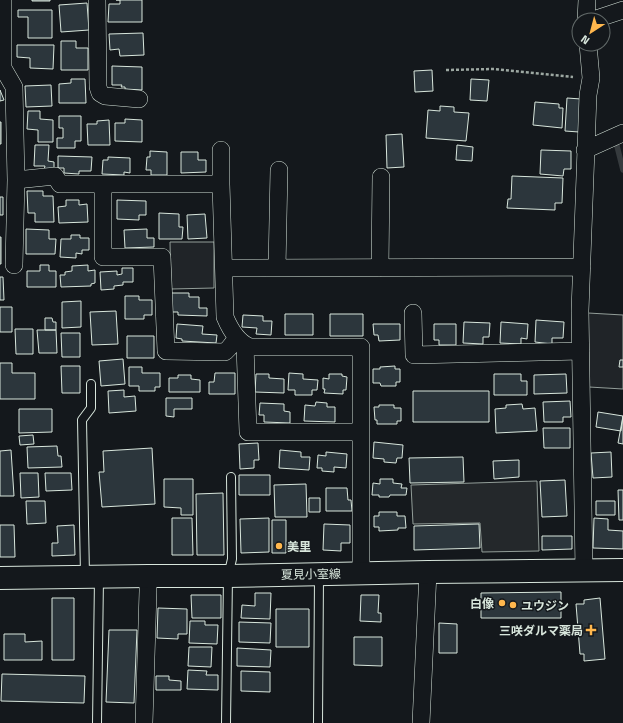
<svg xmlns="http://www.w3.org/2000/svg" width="623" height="723" font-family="'Titillium Web','Noto Sans JP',sans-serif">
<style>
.green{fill:#202428;stroke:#939e99}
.parking{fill:#24282b;stroke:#939e99}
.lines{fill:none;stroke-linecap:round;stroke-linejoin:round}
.stream{stroke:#363b3e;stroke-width:5.5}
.building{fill:#2c363c;stroke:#d8e6dc}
.service-casing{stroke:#d8e6dc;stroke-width:10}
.minor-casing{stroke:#d8e6dc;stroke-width:18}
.secondary-casing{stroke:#d8e6dc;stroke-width:24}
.path{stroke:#9da8a2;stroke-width:2.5;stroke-dasharray:3 2;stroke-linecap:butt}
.service{stroke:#14181c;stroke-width:8}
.minor{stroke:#14181c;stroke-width:17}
.secondary{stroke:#14181c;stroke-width:22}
.poi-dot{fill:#ffb74d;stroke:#14181c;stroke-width:1.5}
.labels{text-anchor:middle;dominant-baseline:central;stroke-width:3;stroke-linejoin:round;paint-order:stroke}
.poi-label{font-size:12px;font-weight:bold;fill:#d8e6dc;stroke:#14181c;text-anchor:start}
.street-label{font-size:12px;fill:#d8e6dc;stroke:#14181c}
</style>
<rect width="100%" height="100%" fill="#14181c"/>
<!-- green -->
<path class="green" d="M170 242H214V288L171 289Z
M588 313 623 315V389L589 387Z"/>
<!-- parking -->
<path class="parking" d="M537 481 539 551 482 552 480 523 413 524 411 485Z"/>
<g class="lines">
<!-- stream -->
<path class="stream" d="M617 146 623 170"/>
</g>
<!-- building -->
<path class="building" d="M32 0H50V1H32Z
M116 0H142V22H108L109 4H120V0Z
M87 3 89 30 61 32 59 5Z
M18 10H52V38H28V17H18Z
M143 33 144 55 120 56 119 49 110 50 109 34Z
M61 41H76V48H88V70H61Z
M17 45H54L53 69 30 68V58L17 57Z
M112 66 142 67V90L125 89V87H121L122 85H112Z
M432 70 433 91 415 92 414 71Z
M71 79H85L86 103H59V84L71 83Z
M471 79 489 80 487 101 470 100Z
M51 85 52 106 26 107 25 86Z
M0 90 4 100 0 101Z
M567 98 581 99 579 132 565 131Z
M535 102 559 104V108H563L562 128 533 125Z
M440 106 454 107V112L469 113 466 141 426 138 428 110 440 111Z
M28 111H40V119L53 120V142H38V130L27 129Z
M59 116H81V141H75V148H57V138H63V128H59Z
M125 119 142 120V142L115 141V123H125Z
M109 120 110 145H88L87 124H97V121Z
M0 122H1V144H0Z
M402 134 404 167 387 168 386 135Z
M35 145H49L48 161 54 162V171L44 170 45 166H34Z
M457 145 473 147 472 161 456 160Z
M541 150 571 151V169H564L563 176 540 174Z
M150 151 167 152V175H151V170H146L147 157H150Z
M181 152H198V160H206V172L181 173Z
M58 156 92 157 91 171H79V174L64 173V168H58Z
M108 157 130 158V173L124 172V175L102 174 103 160H108Z
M512 176 563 178 562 203H555V210L507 208 508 199H511Z
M27 191H43V196H53L54 222H35V213H28Z
M0 197H3V215H0Z
M66 200H79V205L87 204 88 222 59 223 58 207 66 206Z
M117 200 146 201V215H139V220L117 219Z
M159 213 179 214V227H183L182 239H159Z
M205 214 207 238 188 239 187 215Z
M26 229 49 230V239H56L55 254H26Z
M147 229V238H154V247L125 248 124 230Z
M71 235H80V238H89V250H82V254L76 253V258L60 257 61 239H71Z
M0 237H1V264H0Z
M40 265H49V271H56V287H27V271H40Z
M88 265V271L95 270V283L91 284V286L61 287 60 275H65V272L72 271V266Z
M122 268H133V282H123V285L114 286V289L101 290 100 272 117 271V275L122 274Z
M0 277H3L4 300H0Z
M171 293H189V297H199V308H207V316L178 315V312H172Z
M125 296H139V300H152V315H144V319H125Z
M81 301V327L62 328V302Z
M0 307H12V332H0Z
M116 311 118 344 92 345 90 312Z
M285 314H313V335H285Z
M330 314H363V336H330Z
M243 315 263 316V321H272L271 335 256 334 257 328 242 327Z
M45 318H52L53 322H56V330H45Z
M536 320 564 322 563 338H552V344L535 342Z
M464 322 490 323 489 337H483V344L463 343Z
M501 322 528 324 527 339 521 338V344L500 343Z
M177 324 203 326 202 334 217 335 216 343 182 341V339L176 338Z
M373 324H400V340L379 341 378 335H374Z
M434 324H456V345H439V340H434Z
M15 329H33V354H16Z
M37 330H56L57 353H39Z
M61 333H80V357H62Z
M127 336H154V358H127Z
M123 359 125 384 101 386 99 361Z
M620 360H623V367H619Z
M0 363H12V373H35V399H0Z
M61 366H80V393H62Z
M395 366V369H400V382H396V386H381L380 383H373V369H380V367Z
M129 367H142V373H160V387H155V391H139V386H129Z
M215 373H235V394H209V382H214Z
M289 373 303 374V379L318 380 317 390H312V395H295V390H288Z
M256 374H269V378L284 379V393L255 392Z
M329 374H342V376L347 377 346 390H343V394L324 393 325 389H323V378L329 379Z
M494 374H521V381H527V395H494Z
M566 374 567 393 534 394V375Z
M178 375H191V379L200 380V392H169V378H178Z
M124 390V397L135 396 136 411 109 413 108 391Z
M413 391H489V422H413Z
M166 398H192V409H174V417L166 416Z
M570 401 571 417H563V422H544L543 402Z
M316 402 327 403V407H335V422L304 421 305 405 315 406Z
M260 403 284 404V411L290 412V423L264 422V415H259Z
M522 404 523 409 535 408 537 431 496 433 495 409 506 408V405Z
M379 405H394V408H401V421H397V424H377V420H375L374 407H379Z
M19 409H52V432L19 433Z
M598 412 623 416 621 431 596 427Z
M623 416V444L618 443Z
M543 428H570V448H544Z
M33 435 34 444 20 445 19 436Z
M374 442 403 445 402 458H397L396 463 384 462V459L373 458Z
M258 443 259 460H254V468L240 469 239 444Z
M57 446 58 456H61L62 467 28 468 27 447Z
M152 448 155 504 102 507 99 472H104L103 451Z
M11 450 14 496H0V451Z
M280 450 301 452V457H310L309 470 279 468Z
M326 452 347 454 346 468 334 467V472L322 471V468H317L318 455 326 456Z
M611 452 612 477 593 478 591 453Z
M463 457 464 482 410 483 409 458Z
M519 460V477L494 479 493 461Z
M20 473H38L39 497 21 498Z
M45 473H71L72 490 46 491Z
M239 475H270V495H239Z
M164 479H193V515H181V508L164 507Z
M380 479H393V483L402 484 401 488H407L406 495H390L389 497H379V495H372L373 483 380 484Z
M565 480 567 516 542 517 540 481Z
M306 484 307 517H275L274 485Z
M326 488H347L348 500H351L352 511H326Z
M618 490H623V520H619Z
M223 493 224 555H197L196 494Z
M309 498H320V512H309Z
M26 501H45L46 523 27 524Z
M596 501H615V515H596Z
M379 512H397V516H405L406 528H398V530L379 531V527H374V516H379Z
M172 518H192L193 555H172Z
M269 518V552L241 553 240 519Z
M594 518 608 519V530L623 531V549L593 548Z
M272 520H286V553H272Z
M324 524 350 525V543H341V551L323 550Z
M479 524 480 548 414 550V526Z
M0 525H14L15 557H0Z
M74 525 75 555 52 556V543H58L57 526Z
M542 536H572V549L542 550Z
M561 592V618H481V593Z
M255 593H271L270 619 241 618 242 605 255 606Z
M191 595H221V618H192Z
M361 595H379L378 613H381V622L360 621Z
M52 598H74V660H52Z
M600 598 605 659 584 661V654H580L576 604H584V600Z
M158 608 187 609V634H178V639L157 638Z
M276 609H309V647H276Z
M190 621H205V625H218L217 644 189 643Z
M239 622 271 623 270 643 239 642Z
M439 623 457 624V653H439Z
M109 630H137L134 703 106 702Z
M4 634H25V642L42 641V660H4Z
M354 637H382V666L354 665Z
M189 647H212L211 667 188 666Z
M237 648 271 650 270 667 237 666Z
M188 670 207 671 206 675H218V690L187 689Z
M241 671 270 672V692L241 691Z
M2 674 85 676 84 703 1 701Z
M156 676H169V680L181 681V690H156Z"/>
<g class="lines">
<defs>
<path id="service" d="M85 575 82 420 91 408V384
M97 723 99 578
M226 723 228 576 232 559 231 477
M318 723 319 576"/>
<path id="minor" d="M3 0V68L14 87 16 180 14 265
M97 0 98 87 100 93 105 96 139 99
M586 20 587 0
M593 20 623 10
M221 150V184L225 317C230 329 237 342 250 347H361V574
M585 150 623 133
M16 180 55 176 60 184H221
M103 184V257H162L166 351 225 352 229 348 237 338
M224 268 582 267
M277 268 279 170
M380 268 381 177
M413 313 414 355 581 351
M245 345 248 432H361
M584 571 580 311 588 95 591 78 588 44
M144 723 148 591V576
M421 723 428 572"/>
<path id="secondary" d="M0 578 148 576H228L428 572 623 570"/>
</defs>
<!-- service casing -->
<use href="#service" class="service-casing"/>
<!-- minor casing -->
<use href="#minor" class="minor-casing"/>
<!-- secondary casing -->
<use href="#secondary" class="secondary-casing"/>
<!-- path -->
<path class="path" d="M446 70 494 69 573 77"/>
<!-- service -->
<use href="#service" class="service"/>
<!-- minor -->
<use href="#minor" class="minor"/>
<!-- secondary -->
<use href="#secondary" class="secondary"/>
</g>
<!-- markers -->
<g class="poi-dot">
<circle cx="279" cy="546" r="4"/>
<circle cx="502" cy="603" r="4"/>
<circle cx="513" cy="605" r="4"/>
<path d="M589 624h4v4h4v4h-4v4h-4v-4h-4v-4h4z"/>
</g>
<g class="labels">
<!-- poi labels -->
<g class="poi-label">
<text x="287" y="546">美里</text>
<text x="494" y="603" text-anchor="end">白像</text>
<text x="521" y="605">ユウジン</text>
<text x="583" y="630" text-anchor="end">三咲ダルマ薬局</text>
</g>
<!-- street labels -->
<g class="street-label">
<text transform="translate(311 574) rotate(-1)">夏見小室線</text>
</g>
</g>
<!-- north arrow -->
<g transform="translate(591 32) rotate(216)"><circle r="19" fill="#14181c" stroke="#626a69"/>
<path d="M0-3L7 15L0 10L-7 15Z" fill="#ffb74d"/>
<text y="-6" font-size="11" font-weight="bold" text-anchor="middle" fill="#d8e6dc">N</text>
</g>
</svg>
